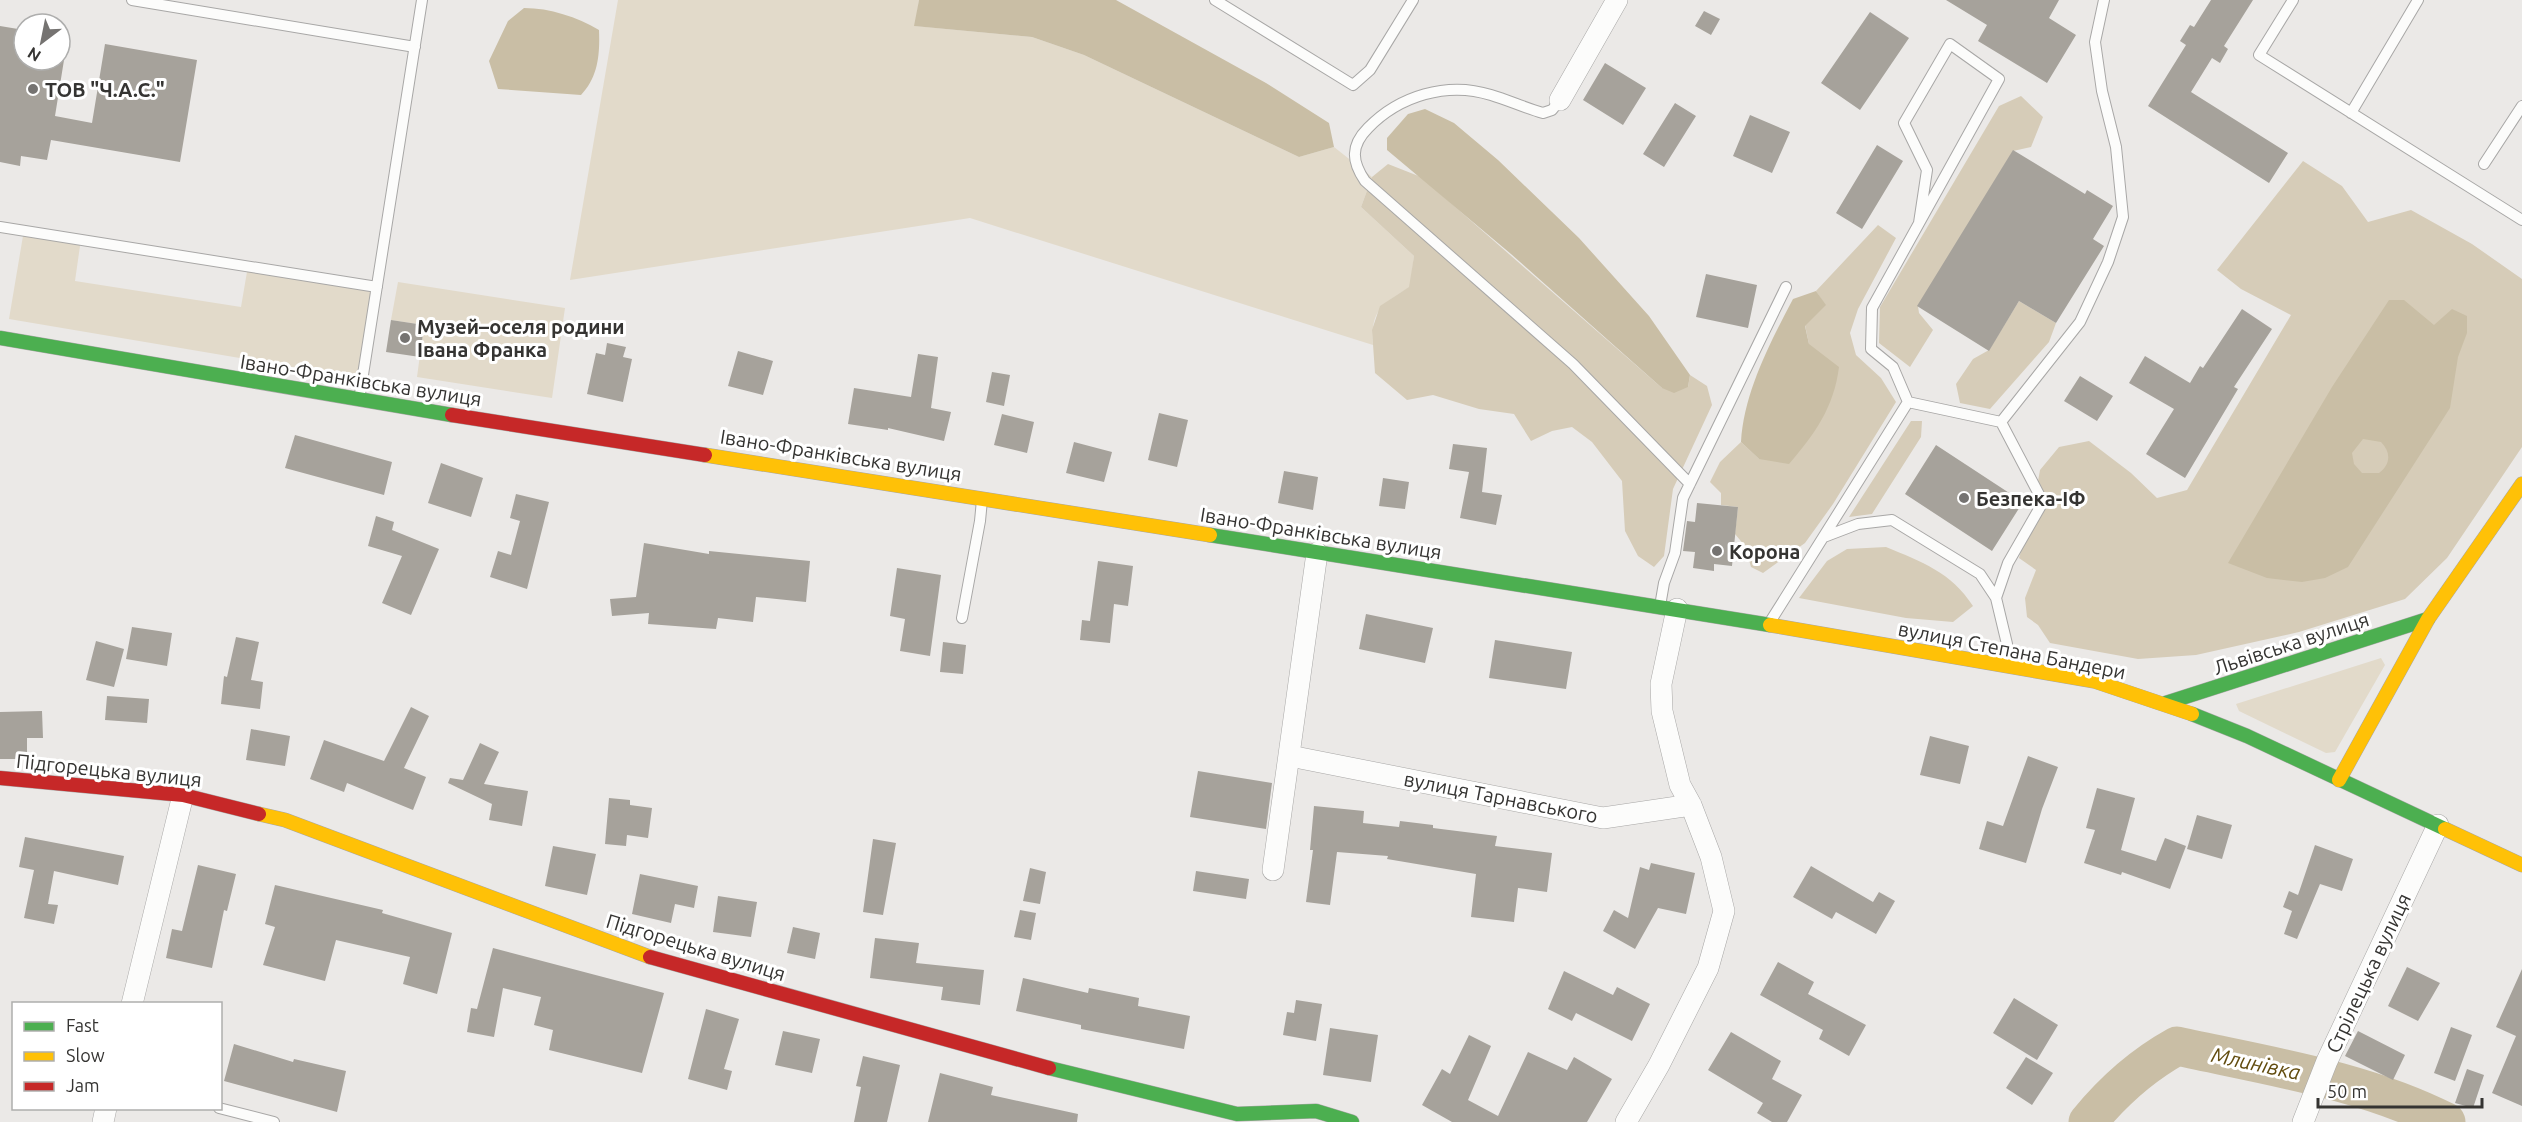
<svg xmlns="http://www.w3.org/2000/svg" width="2522" height="1122" font-family="Ubuntu,sans-serif">
<style>
.green{fill:#e2daca}
.forest{fill:#d6ccb8}
.water{fill:#c9bea5;fill-rule:evenodd}
.lines{fill:none;stroke-linecap:round;stroke-linejoin:round}
.river{stroke:#c9bea5;stroke-width:39}
.building{fill:#a6a29b}
.lane-casing{stroke:#a8a7a6;stroke-width:12}
.street-casing{stroke:#a8a7a6;stroke-width:22}
.fast-casing{stroke:#a8a7a6;stroke-width:15}
.slow-casing{stroke:#a8a7a6;stroke-width:15}
.jam-casing{stroke:#a8a7a6;stroke-width:15}
.lane{stroke:#fcfcfb;stroke-width:10}
.street{stroke:#fcfcfb;stroke-width:21}
.fast{stroke:#4caf50;stroke-width:14}
.slow{stroke:#ffc107;stroke-width:14}
.jam{stroke:#c62828;stroke-width:14}
.poi-dot{fill:#757371;stroke:#fff;stroke-width:2}
.labels{text-anchor:middle;dominant-baseline:central;stroke-width:6;stroke-linejoin:round;paint-order:stroke}
.poi-label{font-size:20px;font-weight:bold;fill:#353432;stroke:#fff;text-anchor:start}
.street-label{font-size:20px;fill:#353432;stroke:#fff}
.water-label{font-size:21px;font-style:italic;fill:#624c0f;stroke:#fff}
</style>
<rect width="100%" height="100%" fill="#ebe9e7"/>
<!-- green -->
<path class="green" d="M618 0H919L915 26 1032 37 1084 55 1299 157 1334 147 1372 177 1361 207 1414 256 1410 287C1383 304 1370 309 1373 345L970 218 570 280Z
M24 230 81 239 75 281 241 307 248 266 377 287 363 379 9 319Z
M398 282 565 308 552 398 417 377 424 325 391 320Z
M2381 658 2385 665 2335 752 2326 753 2239 711 2236 704Z"/>
<!-- forest -->
<path class="forest" d="M2021 96 2043 117 2031 147 2013 151 1918 306 1919 313 1933 330 1910 367 1879 343 1880 307 1999 106Z
M2303 161 2342 186 2368 222 2411 210 2472 244 2522 279V447L2447 558 2405 599 2299 632 2196 655 2138 659 2050 643 2038 625 2027 617 2025 598 2036 570 2019 558 2032 515 2040 470 2059 447 2089 441 2131 473 2157 498 2187 490 2291 315 2241 289 2217 270Z
M1388 164 1421 177 1662 388 1688 387 1690 375 1707 386 1712 405 1673 489 1664 556 1654 567 1638 556 1625 531 1622 481 1592 442 1572 427 1552 431 1531 441 1514 414 1479 409 1433 395 1407 400 1375 373 1372 330 1380 306 1409 287 1414 256 1361 207 1372 177Z
M1878 225 1896 238 1858 309 1850 333 1856 355 1881 378 1896 402 1833 504 1805 543 1763 573 1751 567 1745 546 1735 534 1738 507 1721 505V493L1710 482 1720 462 1741 442 1759 459 1809 344 1805 325 1825 305 1816 291Z
M2019 301 2056 323 2049 342 1990 409 1960 403 1956 384 1973 359 1989 350Z
M1911 421H1922L1921 437 1872 514 1849 517Z
M1886 547C1922 562 1951 572 1973 606L1953 622 1906 618 1799 598 1827 561 1847 549Z"/>
<!-- water -->
<path class="water" d="M919 0H1116L1266 83 1329 123 1334 147 1299 157 1084 55 1032 37 914 26Z
M524 8C550 8 577 17 599 30 600 55 598 77 581 95L498 89 489 61 508 21Z
M1425 109 1454 123 1498 160 1579 238 1649 316 1690 375 1688 387 1674 393 1662 388 1511 254 1387 150V138L1408 114Z
M1816 291 1826 305 1805 326 1809 344 1839 367C1834 407 1815 434 1789 464L1759 459 1741 442C1744 392 1770 343 1793 299Z
M2389 300H2404L2434 325 2452 309 2467 316V333L2458 357 2450 408 2348 567 2325 578 2302 582 2267 578 2228 563 2332 387ZM2363 439 2381 442C2391 452 2391 464 2379 473H2362L2354 464 2352 453Z"/>
<g class="lines">
<!-- river -->
<path class="river" d="M2088 1122C2114 1090 2141 1066 2177 1046 2268 1066 2363 1080 2446 1122"/>
</g>
<!-- building -->
<path class="building" d="M1946 0H2059L2049 18 2076 35 2047 83 1978 41 1987 25Z
M2211 0H2253L2224 46 2228 49 2220 63 2212 58 2191 92 2288 153 2269 183 2148 106 2186 45 2180 41 2190 25 2194 27Z
M1704 11 1720 19 1711 35 1695 26Z
M1870 12 1909 38 1860 110 1821 83Z
M0 26 24 30V60H64L55 116 92 123 105 44 197 60 180 162 51 140 47 160 21 156 20 166 0 162Z
M1605 63 1646 88 1623 125 1583 100Z
M1675 103 1696 116 1664 167 1643 154Z
M1750 115 1790 132 1772 173 1733 156Z
M1877 145 1903 161 1862 229 1836 213Z
M2013 150 2085 194 2087 190 2113 206 2093 239 2104 246 2056 323 2019 301 1989 351 1917 306Z
M1706 274 1757 285 1748 328 1696 317Z
M2242 309 2272 329 2234 387 2238 389 2185 478 2146 454 2174 409 2129 383 2145 356 2190 383 2200 366 2203 368Z
M391 320 424 325 420 357 386 352Z
M607 343 626 347 623 357 632 359 623 402 587 394 596 353 605 355Z
M738 351 773 361 763 395 728 386Z
M918 354 938 357 931 408 951 412 944 441 888 428V430L848 424 854 388 911 397Z
M992 372 1010 375 1004 406 986 402Z
M2080 376 2113 396 2097 421 2064 401Z
M1159 413 1188 420 1177 467 1148 460Z
M1002 414 1034 422 1027 453 994 445Z
M295 435 392 462 384 495 285 468Z
M1074 442 1112 452 1104 482 1066 473Z
M1453 444 1487 448 1482 492 1502 495 1496 525 1460 518 1469 472 1449 469Z
M1936 445 2023 502 1992 551 1905 494Z
M441 463 483 478 471 517 428 503Z
M1284 471 1318 477 1313 510 1278 503Z
M1383 478 1409 482 1405 509 1379 506Z
M516 494 549 502 527 589 490 577 498 551 511 555 520 521 510 518Z
M1697 503 1738 507 1732 566 1714 564V571L1693 568 1695 552 1683 551 1687 521 1695 522Z
M376 516 394 522 392 530 439 549 411 615 382 603 402 556 368 546Z
M644 543 709 554V551L810 561 806 602 756 597 753 622 718 618 716 629 648 624 649 613 612 616 610 599 636 597Z
M1098 561 1133 566 1128 606 1114 604 1110 643 1080 640 1082 620 1090 621Z
M897 568 941 575 930 656 900 651 905 619 890 616Z
M1366 614 1433 628 1425 663 1359 649Z
M132 627 172 633 167 666 126 659Z
M236 637 259 642 251 680 263 682 260 709 221 704 224 676 227 677Z
M1495 640 1572 652 1566 689 1489 678Z
M96 641 124 649 114 687 86 680Z
M943 642 966 645 963 674 940 672Z
M107 696 149 699 147 723 105 720Z
M411 707 429 716 404 768 426 777 413 810 347 783 344 792 310 779 324 740 384 761Z
M42 711 43 738H27V759H0V712Z
M251 729 290 736 285 766 246 760Z
M1930 736 1969 746 1960 784 1920 775Z
M480 743 499 752 484 784 528 791 522 826 489 820 492 804 448 783 450 778 463 780Z
M2028 756 2058 767 2042 809 2026 863 1979 849 1987 821 2003 826Z
M1198 771 1272 783 1266 829 1190 817Z
M2097 788 2135 798 2121 850 2156 861 2165 838 2186 846 2170 889 2122 872 2121 875 2084 863 2095 830 2086 828Z
M609 798 630 800V805L652 808 648 838 627 835 626 846 605 844Z
M1314 806 1364 811 1363 823 1399 827 1400 821 1433 825V828L1497 836 1495 846 1552 853 1547 892 1518 888 1514 922 1471 917 1476 874 1387 859 1388 856 1337 852 1330 905 1306 902 1313 850H1310Z
M2197 815 2232 825 2222 859 2187 849Z
M25 837 124 856 118 885 54 871 48 904 58 905 54 924 24 918 34 870 19 867Z
M873 839 896 843 883 915 863 912Z
M2315 845 2353 859 2342 891 2320 884 2297 939 2284 934 2292 911 2283 907 2289 891 2298 895Z
M553 846 596 854 587 895 545 886Z
M1651 863 1695 873 1686 914 1658 908 1635 949 1603 931 1614 910 1628 918 1640 867 1649 870Z
M198 865 236 874 227 911 224 910 212 968 166 958 172 929 182 931Z
M1811 866 1873 902 1879 892 1895 901 1876 934 1836 912 1832 919 1793 897Z
M1030 868 1046 872 1040 904 1023 901Z
M1196 871 1249 879 1246 899 1193 891Z
M640 874 698 886 694 908 675 904 671 923 632 914Z
M275 885 383 910 382 913 452 933 437 994 403 984 410 957 336 940 325 981 263 965 275 927 265 924Z
M718 896 757 902 751 937 713 932Z
M1020 910 1036 913 1031 940 1014 937Z
M793 927 820 933 815 959 787 953Z
M875 938 919 943 916 963 984 970 980 1005 941 1000 943 987 870 978Z
M493 948 664 993 642 1073 549 1050 553 1030 534 1025 541 997 503 988 494 1037 467 1032 471 1008 477 1009Z
M1778 962 1814 982 1808 994 1866 1025 1849 1056 1819 1039 1823 1030 1760 995Z
M2407 967 2440 983 2418 1021 2388 1006Z
M2522 969V1106L2492 1093 2516 1036 2496 1027Z
M1564 971 1613 995 1617 987 1650 1004 1632 1041 1576 1013 1572 1021 1548 1009Z
M1023 978 1088 993 1089 988 1139 998 1138 1006 1190 1016 1184 1049 1081 1029V1025L1016 1011Z
M2014 998 2058 1025 2037 1060 1993 1033Z
M1296 1000 1322 1004 1316 1041 1283 1035 1287 1012 1294 1013Z
M706 1009 739 1019 724 1069 732 1071 727 1090 688 1079Z
M2451 1027 2472 1035 2455 1081 2434 1073Z
M1330 1028 1378 1035 1371 1082 1323 1075Z
M783 1031 820 1039 812 1073 775 1065Z
M2358 1031 2405 1055 2393 1080 2345 1056Z
M1731 1032 1781 1061 1772 1079 1802 1095 1787 1122H1772L1757 1113 1763 1103 1708 1070Z
M1469 1035 1491 1046 1468 1100 1498 1116 1528 1052 1567 1070 1574 1057 1612 1079 1587 1122H1452L1422 1105 1442 1069 1450 1074Z
M234 1044 293 1062 294 1059 346 1071 337 1112 224 1081Z
M863 1056 900 1065 887 1122H854L861 1087 856 1086Z
M2026 1057 2053 1073 2032 1105 2006 1088Z
M2467 1069 2484 1075 2473 1108 2455 1103Z
M940 1073 993 1087 991 1095 1078 1114 1077 1122H928Z"/>
<g class="lines">
<defs>
<path id="lane" d="M132 0 415 47
M1215 0 1353 85 1370 70 1413 0
M2293 0 2259 55 2522 220
M1560 100 1552 110 1543 113C1525 108 1508 100 1491 95 1447 81 1399 96 1368 128 1350 146 1352 162 1365 181L1573 364 1690 484
M2351 113 2418 0
M2484 164 2522 106
M0 227 377 287
M359 400 422 0
M1908 402 1893 367 1871 349 1872 308 1999 79 1950 44 1904 123 1927 170 1919 223
M2001 422 2043 502 2008 563 1996 598 2007 644 2004 665
M1824 537 1858 524 1892 520 1980 574 1996 598
M1660 606 1664 583 1675 553 1683 498 1786 287
M962 618 980 521 982 500
M1770 622 1908 402 2001 422 2080 322 2108 262 2123 217 2116 147 2102 91 2095 42 2104 0
M219 1108 274 1122"/>
<path id="street" d="M1560 100 1617 0
M1290 756 1603 818 1691 805
M1273 870 1317 553
M132 1004 183 795
M103 1122 106 1108
M1626 1122 1659 1065 1708 968 1724 911 1711 857 1691 805 1680 785 1662 711 1661 684 1677 609
M2303 1122 2327 1061 2438 825"/>
<path id="fast" d="M0 338 452 415
M1210 535 1770 625
M2166 703 2428 619
M2192 714 2247 736 2445 829
M1049 1068 1237 1114 1316 1111 1352 1122"/>
<path id="slow" d="M705 455 1210 535
M1770 625 2094 681 2192 714
M2339 780 2428 619 2522 484
M259 814 285 820 650 957
M2445 829 2522 865"/>
<path id="jam" d="M452 415 705 455
M0 778 183 795 259 814
M650 957 1049 1068"/>
</defs>
<!-- lane casing -->
<use href="#lane" class="lane-casing"/>
<!-- street casing -->
<use href="#street" class="street-casing"/>
<!-- fast casing -->
<use href="#fast" class="fast-casing"/>
<!-- slow casing -->
<use href="#slow" class="slow-casing"/>
<!-- jam casing -->
<use href="#jam" class="jam-casing"/>
<!-- lane -->
<use href="#lane" class="lane"/>
<!-- street -->
<use href="#street" class="street"/>
<!-- fast -->
<use href="#fast" class="fast"/>
<!-- slow -->
<use href="#slow" class="slow"/>
<!-- jam -->
<use href="#jam" class="jam"/>
</g>
<!-- markers -->
<g class="poi-dot">
<circle cx="33" cy="89" r="6"/>
<circle cx="405" cy="338" r="6"/>
<circle cx="1964" cy="498" r="6"/>
<circle cx="1717" cy="551" r="6"/>
</g>
<g class="labels">
<!-- poi labels -->
<g class="poi-label">
<text x="45" y="89">ТОВ "Ч.А.С."</text>
<text x="417" y="326">Музей–оселя родини<tspan x="417" dy="23">Івана Франка</tspan></text>
<text x="1976" y="498">Безпека-ІФ</text>
<text x="1729" y="551">Корона</text>
</g>
<!-- street labels -->
<g class="street-label">
<text transform="translate(361 380) rotate(9)">Івано-Франківська вулиця</text>
<text transform="translate(841 455) rotate(9)">Івано-Франківська вулиця</text>
<text transform="translate(1321 533) rotate(9)">Івано-Франківська вулиця</text>
<text transform="translate(2291 643) rotate(-18)">Львівська вулиця</text>
<text transform="translate(2012 650) rotate(11)">вулиця Степана Бандери</text>
<text transform="translate(109 770) rotate(6)">Підгорецька вулиця</text>
<text transform="translate(1501 797) rotate(11)">вулиця Тарнавського</text>
<text transform="translate(696 947) rotate(17)">Підгорецька вулиця</text>
<text transform="translate(2368 973) rotate(-65)">Стрілецька вулиця</text>
</g>
<!-- water labels -->
<g class="water-label">
<text transform="translate(2256 1063) rotate(12)">Млинівка</text>
</g>
</g>
<!-- legend -->
<rect x="12" y="1002" width="210" height="108" fill="#ffffff" stroke="#aeaead" stroke-width="1.5"/>
<rect x="24" y="1022" width="30" height="9" fill="#4caf50" stroke="#aeaead" stroke-width="1.5"/>
<text x="66" y="1032" font-size="18" fill="#353432">Fast</text>
<rect x="24" y="1052" width="30" height="9" fill="#ffc107" stroke="#aeaead" stroke-width="1.5"/>
<text x="66" y="1062" font-size="18" fill="#353432">Slow</text>
<rect x="24" y="1082" width="30" height="9" fill="#c62828" stroke="#aeaead" stroke-width="1.5"/>
<text x="66" y="1092" font-size="18" fill="#353432">Jam</text>
<!-- north arrow -->
<g transform="translate(42 42) rotate(212)"><circle r="28" fill="#ffffff" stroke="#aeaead" stroke-width="1.5"/>
<path d="M0-4.5L10 22L0 15L-10 22Z" fill="#757371"/>
<text y="-9" font-size="16" font-weight="bold" text-anchor="middle" fill="#353432">N</text>
</g>
<!-- scale -->
<path d="M2318 1098v9h164v-9" fill="none" stroke="#353432" stroke-width="3"/>
<text x="2327" y="1098" font-size="18" fill="#353432" stroke="#ffffff" stroke-width="4.5" paint-order="stroke">50 m</text>
</svg>
